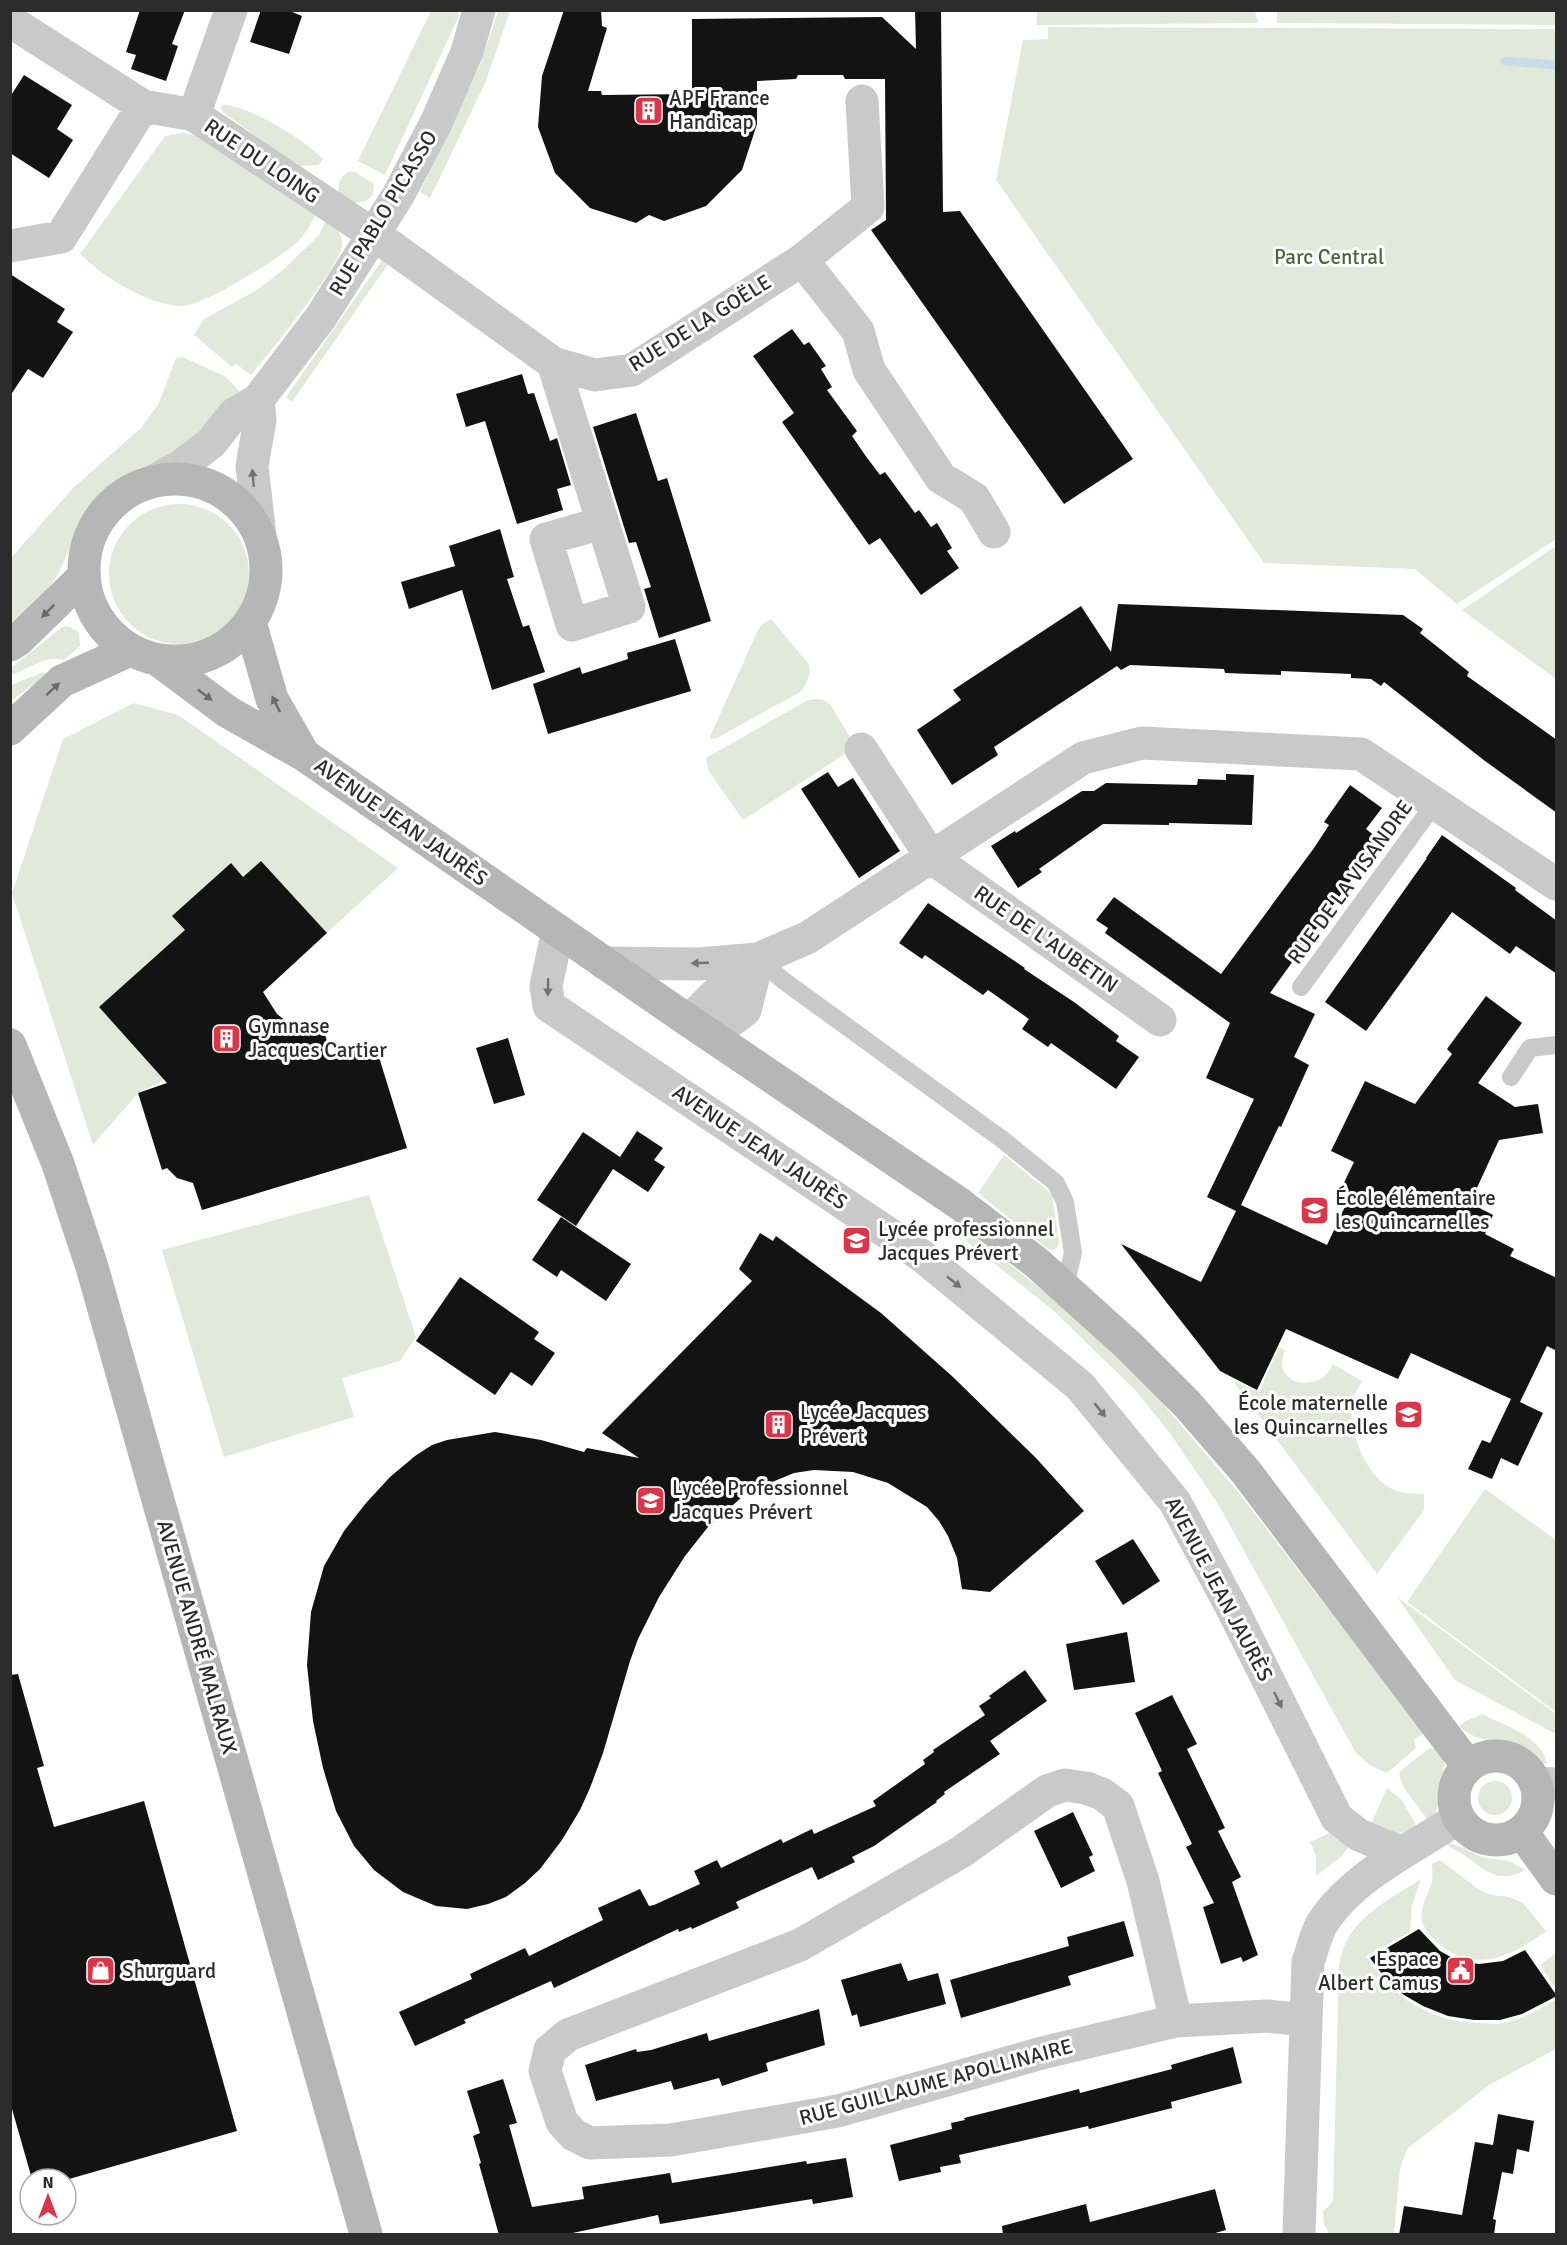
<svg xmlns="http://www.w3.org/2000/svg" width="1567" height="2245" font-family="Signika,sans-serif">
<style>
.green{fill:#e2e9da}
.lines{fill:none;stroke-linecap:round;stroke-linejoin:round}
.stream{stroke:#c7dce8;stroke-width:9}
.building{fill:#131313}
.lane{stroke:#c9c9c9;stroke-width:18}
.street{stroke:#c9c9c9;stroke-width:33}
.secondary{stroke:#b6b6b6;stroke-width:33}
.oneway{fill:#737373}
.oneway2{fill:#6a6a6a}
.labels{text-anchor:middle;dominant-baseline:central;stroke-width:6;stroke-linejoin:round;paint-order:stroke}
.poi-label{font-size:21px;fill:#2c2c2c;stroke:#fff;text-anchor:start}
.street-label{font-size:21px;fill:#2c2c2c;stroke:#fff}
.park-label{font-size:21px;fill:#50643c;stroke:#fff}
</style>
<rect width="100%" height="100%" fill="#fff"/>
<!-- green -->
<path class="green" d="M431 11H459L458 18 385 175 358 161Z
M498 11H510L486 81 430 198 420 192 481 63Z
M1255 11 1258 23 1037 25V12Z
M1277 11H1556V25L1277 23Z
M1048 27 1556 29V539L1457 604 1415 569 1264 563 996 180 1023 40 1048 39Z
M224 105C250 106 305 140 323 159L319 165 301 166 291 162 223 112 221 107Z
M182 133 195 135 317 211C311 225 303 239 290 248 272 262 202 307 181 306 148 305 103 277 80 254L165 136Z
M350 171 355 172 374 184 373 195 366 201 350 204 339 197C337 185 339 177 350 171Z
M326 220C336 226 343 234 342 246 339 268 269 353 251 375L236 364 232 367 194 335 204 319 257 290 284 269 319 235Z
M383 259 389 263 292 402 286 397Z
M183 357 226 377 240 392C229 405 210 432 197 440 167 460 127 468 101 493 79 514 74 540 62 566 51 590 31 607 11 623V558L73 488 141 428 158 405 176 358Z
M109 574a70 70 0 1 1 140 0a70 70 0 1 1-140 0Z
M1556 546V679L1462 610Z
M771 619 808 663C812 673 807 682 802 691L717 738 711 739 710 737 757 632 761 625Z
M68 626 79 632 80 646 64 660C44 654 29 670 11 675V668L62 627Z
M44 672 45 676 11 701V685Z
M814 699 824 700 830 704 856 747 743 820 708 770 706 758 806 701Z
M134 703 178 715 398 868 327 933 261 861 243 877 231 864 173 917 185 930 100 1007 164 1080 138 1093 93 1145 12 893 63 739Z
M1004 1155 1052 1194 1059 1243 1058 1247 1053 1250 1048 1249 978 1193Z
M369 1195 416 1337 400 1361 342 1378 354 1417 224 1457 162 1250Z
M971 1234 1068 1310 1146 1384 1238 1492 1424 1733 1414 1740 1416 1748 1387 1773 1370 1765 1356 1753 1218 1504 1169 1432 1136 1391 1054 1311 966 1241Z
M1279 1347 1285 1350C1283 1357 1281 1363 1283 1369 1289 1386 1313 1386 1325 1376 1328 1373 1331 1368 1333 1364L1362 1381C1360 1386 1355 1392 1353 1398 1346 1425 1364 1471 1387 1486 1398 1494 1411 1493 1424 1494V1510L1377 1574 1233 1381 1259 1392Z
M1485 1489 1556 1540V1712L1407 1602Z
M1397 1597 1556 1714V1734L1455 1680Z
M1482 1714C1505 1726 1542 1736 1547 1764 1535 1762 1527 1751 1515 1746 1493 1736 1481 1746 1459 1726L1464 1722Z
M1430 1748 1437 1749C1439 1753 1443 1758 1444 1762 1445 1766 1438 1811 1435 1814 1434 1816 1429 1818 1427 1819L1404 1788 1399 1775 1401 1770Z
M1478 1798a17 17 0 1 1 34 0a17 17 0 1 1-34 0Z
M1387 1788 1402 1800 1416 1825C1400 1838 1387 1833 1369 1829Z
M1332 1832 1348 1847 1342 1856 1316 1876V1856L1310 1842Z
M1448 1843C1460 1845 1468 1851 1479 1856 1499 1863 1504 1855 1525 1870 1492 1889 1479 1860 1451 1848L1447 1845Z
M1440 1860 1481 1891 1492 1895 1509 1897 1523 1903 1546 1931C1512 1956 1476 1975 1438 1943 1432 1938 1424 1929 1422 1922 1419 1908 1428 1895 1432 1882 1433 1876 1432 1870 1432 1864Z
M1421 1879 1412 1905 1410 1932 1366 1956C1391 1997 1431 2022 1479 2023 1487 2023 1495 2025 1502 2023 1523 2019 1539 2010 1556 1999V2049L1489 2085 1407 2149 1400 2168 1394 2234H1329L1324 2224 1323 2212 1333 2201 1339 1963C1342 1955 1343 1947 1347 1940 1362 1912 1395 1896 1421 1879Z
M1556 1953V1989L1540 1965Z"/>
<g class="lines">
<!-- stream -->
<path class="stream" d="M1505 61 1556 65"/>
</g>
<!-- building -->
<path class="building" d="M140 10H185L172 44 178 46 166 81 131 69 136 55 126 52Z
M261 10H287L302 16 289 54 250 42Z
M564 10H601L602 26 607 28 588 91H601L602 95 692 94V19L882 17 916 49 915 10H941L943 212 960 211 1133 459 1064 504 871 230 886 220 885 79H845L843 75H798L796 79 757 81V124L742 170 706 206 664 221 649 215 636 223 590 208 555 173 538 127 542 76Z
M24 75 72 105 57 129 73 140 49 178 10 153V97Z
M10 274 65 309 57 322 73 332 43 378 28 369 10 396Z
M792 329 804 345 809 342 826 366 821 369 832 387 827 390 857 431 852 436 865 455 880 475 885 472 915 513 919 510 931 527 937 523 952 548 947 551 959 568 921 595 880 538 869 545 782 422 794 413 753 356Z
M522 374 528 394 534 393 550 441 557 438 571 485 557 489 563 510 517 524 485 421 466 427 456 394Z
M636 413 658 481 667 478 711 621 659 638 644 589 651 587 636 542 629 543 593 427Z
M500 529 514 577 507 579 523 627 529 625 545 672 492 690 462 590 409 609 401 582 455 566 449 546Z
M1118 604 1403 615 1423 629 1420 633 1469 672 1467 676 1557 740V813L1485 761 1384 682 1381 686 1371 679 1351 678V674L1281 671V675L1225 673 1224 669 1130 665 1121 670 1117 666 994 747 998 755 952 785 917 730 961 700 953 690 1081 606 1111 652Z
M675 639 691 691 548 734 533 684 580 667 582 674 628 659 627 653Z
M828 772 838 787 853 778 900 851 859 878 801 789Z
M1226 774 1254 775 1252 825 1169 823V825L1103 824 1039 869 1042 872 1018 888 991 846 1015 831 1016 833 1082 791H1094L1106 783 1197 785 1198 779 1226 780Z
M1350 785 1382 808 1366 829 1380 840 1270 993 1315 1014 1294 1057 1309 1065 1281 1127 1279 1126 1241 1205 1327 1245 1349 1198 1339 1193 1354 1162 1331 1151 1365 1081 1415 1104 1452 1054 1447 1049 1486 996 1522 1023 1478 1083 1515 1107 1538 1104 1543 1133 1499 1140 1470 1203 1493 1215 1485 1234 1514 1249 1510 1256 1557 1278V1351L1547 1346 1520 1402 1543 1413 1518 1466 1501 1458 1492 1479 1468 1469 1482 1440 1490 1443 1511 1399 1411 1353 1398 1379 1286 1329 1257 1390 1220 1371 1121 1244 1201 1282 1236 1211 1207 1197 1254 1099 1206 1078 1230 1023 1105 933 1108 928 1096 920 1114 897 1221 974 1314 848 1329 825 1324 822Z
M1442 835 1516 888 1515 890 1557 921V974L1516 946 1510 954 1452 912 1366 1031 1325 1002 1427 858H1426Z
M261 861 327 933 263 992 277 1014 300 1032 322 1025 332 1057 375 1044 407 1148 202 1210 193 1183 177 1178 167 1168 162 1170 138 1093 167 1083 99 1007 185 930 172 916 231 863 243 877Z
M928 903 1025 968 1024 969 1074 1002 1119 1036 1116 1041 1139 1057 1116 1089 1051 1043 1048 1047 1022 1029 1029 1019 988 990 983 995 925 955 922 959 899 943Z
M508 1038 525 1095 494 1104 476 1048Z
M637 1131 663 1148 654 1160 665 1167 648 1192 613 1169 576 1226 537 1200 583 1132 620 1157Z
M561 1217 631 1264 606 1301 561 1270 557 1277 532 1260Z
M760 1233 773 1241 776 1236 881 1313 953 1377 1036 1458 1084 1511 990 1592 962 1589 957 1558 948 1536 939 1521 927 1507 888 1483 853 1472 814 1470 794 1473 760 1487 742 1497 708 1527 685 1556 659 1597 638 1639 630 1661 603 1753 590 1788 580 1810 562 1840 540 1869 525 1883 506 1897 488 1904 467 1909 436 1906 403 1892 374 1870 354 1846 336 1811 323 1768 313 1721 307 1665 311 1612 324 1566 344 1531 366 1503 390 1477 415 1456 432 1445 447 1440 495 1432 541 1440 584 1452 587 1448 639 1458 602 1433 752 1281 739 1269Z
M460 1277 539 1332 534 1339 555 1353 532 1386 511 1372 495 1395 416 1341Z
M1133 1539 1160 1581 1123 1605 1095 1561Z
M1127 1632 1135 1682 1074 1690 1066 1644Z
M1025 1670 1047 1701 990 1741 1000 1754 944 1792 945 1794 936 1801 937 1802 874 1846 852 1857 855 1862 818 1880 812 1867 736 1902 739 1908 692 1929 691 1927 679 1932 678 1929 554 1988 551 1981 464 2020 466 2023 415 2046 399 2012 472 1979 470 1974 525 1948 529 1956 603 1920 598 1908 640 1889 649 1906 654 1905 700 1884 694 1871 717 1860 721 1868 781 1839 783 1843 812 1829 814 1834 876 1806 873 1801 925 1764 923 1760 934 1752 933 1750 985 1715 979 1706 991 1698 989 1696Z
M18 1674 44 1766 37 1768 54 1827 144 1801 237 2131 69 2179H32L10 2102V1675Z
M1172 1695 1197 1744 1187 1749 1225 1828 1218 1831 1241 1877 1232 1882 1258 1955 1243 1962 1241 1957 1221 1964 1203 1907 1214 1903 1186 1847 1192 1844 1158 1773 1162 1771 1135 1713Z
M1073 1812 1093 1855 1089 1857 1095 1871 1061 1888 1034 1831Z
M1124 1921 1134 1956 1068 1976 1071 1985 961 2018 950 1980 1069 1946 1067 1937Z
M1419 1929 1440 1951 1458 1961 1479 1964 1503 1961 1525 1950 1557 1996 1522 2014 1500 2020H1474L1448 2016 1423 2006 1404 1995 1385 1978 1370 1958Z
M901 1963 908 1981 938 1973 946 2004 860 2027 857 2014 852 2016 841 1980Z
M819 2009 825 2045 766 2063 768 2071 722 2086 719 2078 674 2090 671 2081 596 2101 585 2065 636 2049 637 2052 651 2050 707 2033 709 2041Z
M1233 2047 1242 2083 1171 2102 1172 2108 1089 2129 1088 2126 959 2155 961 2163 940 2167 941 2172 899 2181 890 2145 952 2129 951 2123 965 2120 964 2118 1079 2089 1080 2093 1172 2069 1171 2065Z
M503 2079 517 2123 509 2125 532 2207 584 2199 582 2187 670 2173 672 2183 806 2161 807 2164 846 2158 853 2197 813 2204 812 2199 660 2224 658 2215 563 2235H499L479 2164 481 2163 473 2136 480 2133 467 2091Z
M1498 2114 1534 2121 1529 2152 1517 2149 1513 2174 1502 2172 1493 2219 1496 2220 1494 2235H1399L1404 2206 1462 2215 1475 2142 1493 2145Z
M1215 2189 1226 2230 1208 2235H1003L1002 2226 1086 2204 1090 2222Z"/>
<g class="lines">
<!-- lane -->
<path class="lane" d="M758 959 784 981 1003 1140 1056 1183 1065 1202 1073 1253 1065 1287
M1301 987 1435 803
M1511 1077 1530 1048 1556 1045"/>
<!-- street -->
<path class="street" d="M10 21 143 106
M194 115 231 10
M10 246 61 237 143 106 194 115 389 245 553 363 595 375 632 370 802 260 868 207 862 101
M802 260 858 331 869 370 941 478 974 498 994 532
M553 363 629 607 572 625 546 539 602 523
M258 400 260 420 252 466 260 536
M151 482 181 466 211 443 234 414 258 400 321 317 399 194 436 123 467 52 479 10
M861 749 932 858 1160 1020
M558 930 546 986 549 1006 922 1256 1080 1386 1175 1502 1233 1610 1337 1818 1359 1835 1402 1853
M604 963 698 964 758 959
M689 1021 718 992 758 959 807 938 1083 758 1142 743 1361 754 1556 884
M712 1035 745 1010 758 959
M1536 1783 1556 1784
M1176 2021 1143 1881 1118 1806 1102 1794 1086 1788 1065 1785 1047 1791 961 1852 800 1945 568 2035 550 2050 545 2071 562 2122 574 2135 590 2143 671 2140 838 2111 1042 2053 1176 2021 1267 2016 1306 2020
M1299 2234 1308 1962C1313 1949 1316 1931 1325 1919 1357 1873 1413 1849 1458 1818"/>
<!-- secondary -->
<path class="secondary" d="M84 570a91 91 0 1 1 182 0a91 91 0 1 1-182 0Z
M250 622 272 699 304 755
M10 645 18 640 84 576
M158 660 228 712 304 755 689 1021 960 1204 1037 1263 1129 1346 1188 1405 1246 1472 1468 1766
M10 729 62 681 130 650
M10 1045 58 1164 92 1267 366 2234
M1454 1798a42 42 0 1 1 84 0a42 42 0 1 1-84 0Z
M1522 1832 1556 1879"/>
</g>
<!-- one-way arrows -->
<defs><path id="oneway-solid" d="M-6-.8H1V-3.2L6.5 0L1 3.2V.8H-6Z" transform="scale(1.5)"/></defs>
<g class="oneway">
<use href="#oneway-solid" transform="translate(253 478) rotate(-95)"/>
<use href="#oneway-solid" transform="translate(700 963) rotate(178)"/>
<use href="#oneway-solid" transform="translate(548 987) rotate(91)"/>
<use href="#oneway-solid" transform="translate(954 1282) rotate(39)"/>
<use href="#oneway-solid" transform="translate(1100 1410) rotate(51)"/>
<use href="#oneway-solid" transform="translate(1278 1700) rotate(64)"/>
</g>
<g class="oneway2">
<use href="#oneway-solid" transform="translate(48 611) rotate(135)"/>
<use href="#oneway-solid" transform="translate(53 689) rotate(-43)"/>
<use href="#oneway-solid" transform="translate(205 695) rotate(37)"/>
<use href="#oneway-solid" transform="translate(276 704) rotate(-117)"/>
</g>
<!-- icons -->
<defs>
<symbol id="building-square" viewBox="-11 -11 22 22"><rect x="-9" y="-9" width="18" height="18" rx="4" fill="#d93749" stroke="#fff"/><path d="M-4-6H4V6H1V3H-1V6H-4ZM-2.5-4.3h1.7v1.8h-1.7ZM.8-4.3h1.7v1.8H.8ZM-2.5-1h1.7V.8h-1.7ZM.8-1h1.7V.8H.8Z" fill="#fff"/></symbol>
<symbol id="school-square" viewBox="-11 -11 22 22"><rect x="-9" y="-9" width="18" height="18" rx="4" fill="#d93749" stroke="#fff"/><path d="M0-5L7-2L0 1L-7-2ZM-4 1L0 2.5L4 1V4Q0 6-4 4Z" fill="#fff"/></symbol>
<symbol id="shop-square" viewBox="-11 -11 22 22"><rect x="-9" y="-9" width="18" height="18" rx="4" fill="#d93749" stroke="#fff"/><path d="M-5-2.5h2.3a2.7 3.5 0 0 1 5.4 0H5L5.5 6h-11ZM-1.5-2.5h3a1.5 2.3 0 0 0-3 0Z" fill="#fff"/></symbol>
<symbol id="civic-square" viewBox="-11 -11 22 22"><rect x="-9" y="-9" width="18" height="18" rx="4" fill="#d93749" stroke="#fff"/><path d="M-.6-6.5H3V-4.5H.6V-3L4-1V1h2V6H-6V1h2V-1L-.6-3ZM-1.2 2.5V6h2.4V2.5Z" fill="#fff"/></symbol>
</defs>
<g fill-rule="evenodd">
<use href="#building-square" x="632" y="94" width="33" height="33"/>
<use href="#building-square" x="210" y="1022" width="33" height="33"/>
<use href="#school-square" x="1298" y="1194" width="33" height="33"/>
<use href="#school-square" x="840" y="1224" width="33" height="33"/>
<use href="#school-square" x="1392" y="1398" width="33" height="33"/>
<use href="#building-square" x="762" y="1408" width="33" height="33"/>
<use href="#school-square" x="634" y="1484" width="33" height="33"/>
<use href="#shop-square" x="84" y="1954" width="33" height="33"/>
<use href="#civic-square" x="1444" y="1954" width="33" height="33"/>
</g>
<g class="labels">
<!-- poi labels -->
<g class="poi-label">
<text x="669" y="98">APF France<tspan x="669" dy="24">Handicap</tspan></text>
<text x="248" y="1026">Gymnase<tspan x="248" dy="24">Jacques Cartier</tspan></text>
<text x="1335" y="1198">École élémentaire<tspan x="1335" dy="24">les Quincarnelles</tspan></text>
<text x="878" y="1229">Lycée professionnel<tspan x="878" dy="24">Jacques Prévert</tspan></text>
<text x="1388" y="1403" text-anchor="end">École maternelle<tspan x="1388" dy="24">les Quincarnelles</tspan></text>
<text x="800" y="1412">Lycée Jacques<tspan x="800" dy="24">Prévert</tspan></text>
<text x="672" y="1488">Lycée Professionnel<tspan x="672" dy="24">Jacques Prévert</tspan></text>
<text x="1439" y="1959" text-anchor="end">Espace<tspan x="1439" dy="24">Albert Camus</tspan></text>
<text x="122" y="1971">Shurguard</text>
</g>
<!-- street labels -->
<g class="street-label">
<text transform="translate(262 161) rotate(34)">RUE DU LOING</text>
<text transform="translate(383 213) rotate(-59)">RUE PABLO PICASSO</text>
<text transform="translate(700 323) rotate(-32)">RUE DE LA GOËLE</text>
<text transform="translate(401 822) rotate(35)">AVENUE JEAN JAURÈS</text>
<text transform="translate(1350 882) rotate(-54)">RUE DE LA VISANDRE</text>
<text transform="translate(1046 939) rotate(35)">RUE DE L'AUBETIN</text>
<text transform="translate(760 1147) rotate(34)">AVENUE JEAN JAURÈS</text>
<text transform="translate(1219 1589) rotate(62)">AVENUE JEAN JAURÈS</text>
<text transform="translate(197 1637) rotate(74)">AVENUE ANDRÉ MALRAUX</text>
<text transform="translate(936 2082) rotate(-15)">RUE GUILLAUME APOLLINAIRE</text>
</g>
<!-- park labels -->
<g class="park-label">
<text x="1329" y="257">Parc Central</text>
</g>
</g>
<!-- border -->
<rect width="1567" height="2245" fill="none" stroke="#2c2c2c" stroke-width="24"/>
<!-- north arrow -->
<g transform="translate(48 2197)"><circle r="28" fill="#ffffff" stroke="#ababab" stroke-width="1.5"/>
<path d="M0-4.5L10 22L0 15L-10 22Z" fill="#d93749"/>
<text y="-9" font-size="16" font-weight="bold" text-anchor="middle" fill="#2c2c2c">N</text>
</g>
</svg>
